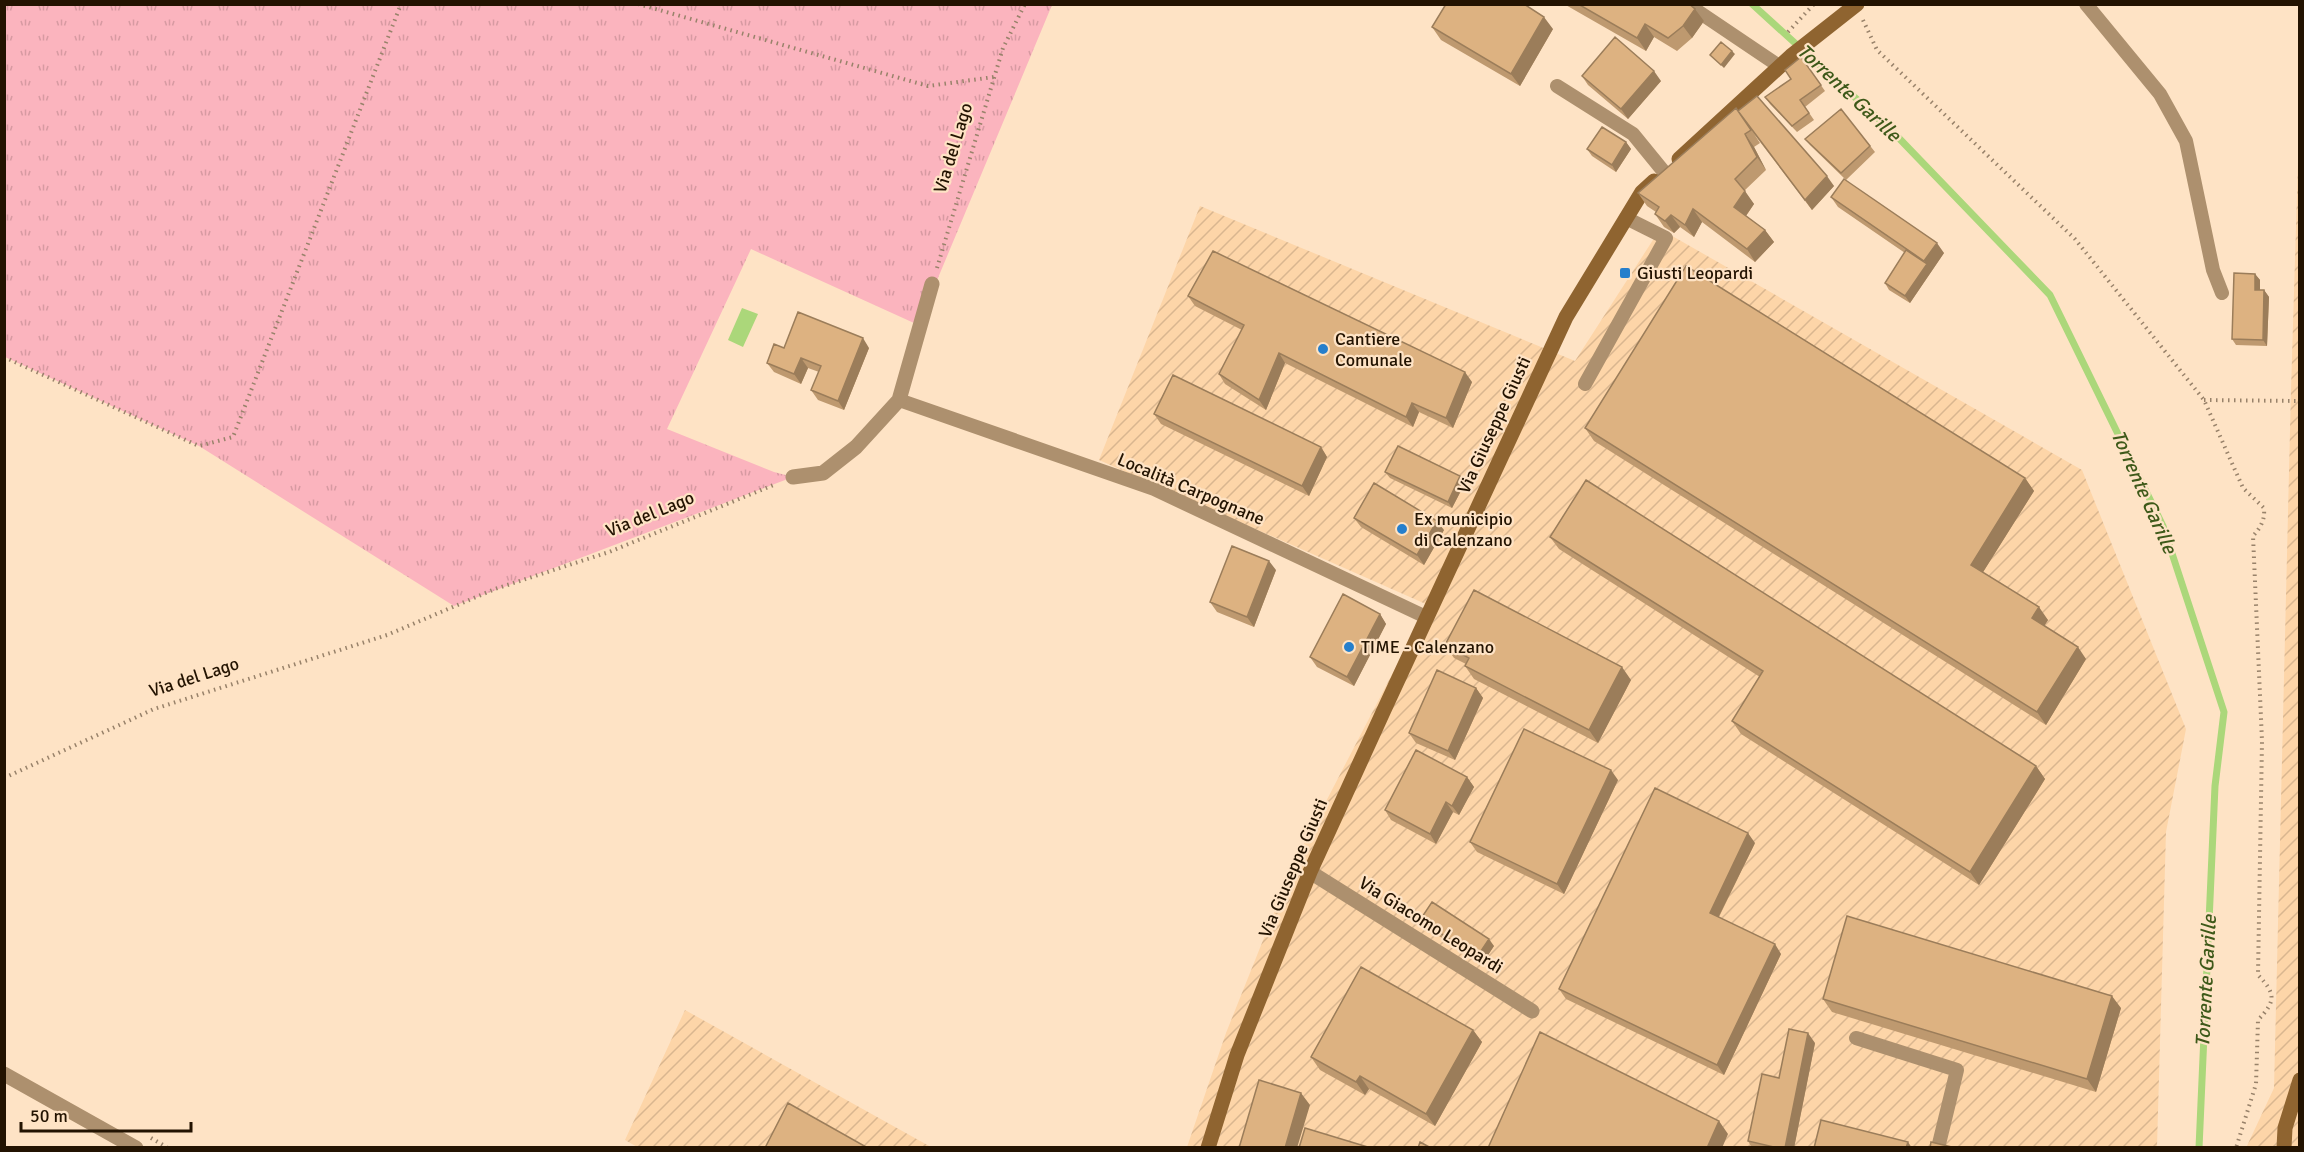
<svg xmlns="http://www.w3.org/2000/svg" width="2304" height="1152" font-family="Signika,sans-serif">
<style>
.industrial{fill:url(#industrial-furrows)}
.grass{fill:url(#grass-tufts)}
.water{fill:#abd77a}
.lines{fill:none;stroke-linecap:round;stroke-linejoin:round}
.stream{stroke:#abd77a;stroke-width:7}
.path{stroke:#98826a;stroke-width:4;stroke-dasharray:1.5 4.5;stroke-linecap:butt}
.lane{stroke:#ad906e;stroke-width:14}
.street{stroke:#ad906e;stroke-width:15}
.secondary{stroke:#8f6430;stroke-width:15}
.wall{fill:#be996f}
.shaded-wall{fill:#9b7d5a}
.building{fill:#ddb281;stroke:#9b7d5a;stroke-width:1.5}
.poi-dot{fill:#267fcc;stroke:#fee3c5;stroke-width:2}
.labels{text-anchor:middle;dominant-baseline:central;stroke-width:4.5;stroke-linejoin:round;paint-order:stroke}
.street-label{font-size:18px;fill:#231301;stroke:#fee3c5}
.poi-label{font-size:18px;fill:#231301;stroke:#fee3c5;text-anchor:start}
.water-label{font-size:20px;font-style:italic;fill:#3e5919;stroke:#fee3c5}
</style>
<defs>
<pattern id="industrial-furrows" width="10" height="10" patternUnits="userSpaceOnUse" patternTransform="scale(1.5)"><rect width="10" height="10" fill="#fdd5a8"/><path d="M-1 1l2-2M0 10L10 0M9 11l2-2" fill="none" stroke="#d9b68f"/></pattern>
<pattern id="grass-tufts" width="24" height="20" patternUnits="userSpaceOnUse" patternTransform="scale(1.5)"><rect width="24" height="20" fill="#fbb4be"/><path d="M3 7l-1-3M5 7V3M7 7l1-3M15 17l-1-3M17 17v-4M19 17l1-3" fill="none" stroke="#d79aa2"/></pattern>
</defs>
<rect width="100%" height="100%" fill="#fee3c5"/>
<!-- industrial -->
<path class="industrial" d="M2299 161V1147L2246 1148 2274 1088 2291 390 2298 162Z
M1200 206 1575 361 1660 229 2082 470 2186 729 2166 832 2157 1147H1187L1226 1033 1293 865 1428 605 1099 460Z
M685 1010 931 1147 639 1148 625 1140Z"/>
<!-- grass -->
<path class="grass" d="M5 5H1052L925 309 914 323 751 249 667 429 774 472 793 477 454 606 199 446 5 357Z"/>
<!-- water -->
<path class="water" d="M742 308 758 314 743 347 728 340Z"/>
<g class="lines">
<!-- stream -->
<path class="stream" d="M1752 4 1893 132 2050 295 2163 526 2224 712 2215 786 2199 1148"/>
<!-- path -->
<path class="path" d="M638 4 928 86 994 77
M1863 20 1877 50 2075 239 2204 400 2243 488 2264 508C2265 520 2261 527 2253 536L2262 741 2258 975C2276 994 2276 1001 2258 1020L2256 1084 2236 1148
M1788 32 1814 4
M937 268 1003 48 1025 4
M4 357 199 446 233 437 401 4
M2204 400 2300 401
M4 778 154 709 387 635 495 589 609 552 776 484
M151 1138 168 1148"/>
<!-- lane -->
<path class="lane" d="M1687 4 1779 66
M2086 4 2160 94 2186 141 2213 270 2222 293
M1557 86 1633 134 1664 172
M1585 384 1666 238 1626 218
M899 400 1154 489 1426 617
M1856 1038 1957 1070 1938 1148"/>
<!-- street -->
<path class="street" d="M793 477 823 473 856 447 899 400 932 284
M1310 872 1532 1011
M4 1074 136 1148"/>
<!-- secondary -->
<path class="secondary" d="M1679 159 1791 56 1857 4
M1208 1148 1237 1055 1310 872 1384 710 1566 317 1642 192 1654 181
M2284 1148 2285 1128 2300 1080"/>
</g>
<!-- wall -->
<path class="wall" d="M1564 4H1689L1704 21 1692 38 1677 51 1654 37 1646 51Z
M1432 27 1553 29 1520 86 1441 40Z
M1801 57 1825 91 1805 107 1814 120 1797 132 1770 104 1765 97 1791 79Z
M1582 76 1661 81 1628 119 1588 85Z
M1841 109 1875 152 1846 180 1810 145 1805 139Z
M1738 111 1834 186 1812 210 1754 134 1760 143 1754 147 1766 170 1744 191 1754 204 1746 216 1765 230 1774 242 1755 262 1702 222 1694 237 1680 227 1674 233 1664 227 1655 214 1656 212 1647 206 1638 193Z
M1626 142 1631 149 1616 172 1592 156 1587 149Z
M1831 197 1944 253 1910 303 1889 290 1885 283 1905 253 1838 207Z
M2255 274 2260 280V290H2264L2269 297 2267 346 2236 345 2232 339Z
M1188 296 1472 382 1453 428 1419 412 1413 427 1285 363 1266 410 1225 384 1219 374 1242 330 1195 306Z
M869 348 844 410 818 400 811 390 819 372 808 368 801 384 774 372 767 363Z
M1154 414 1321 447 1327 457 1309 496 1161 424Z
M1585 428 2025 478 2034 491 1983 572 2048 620 2044 626 2086 659 2046 725 1594 441Z
M1385 472 1465 483 1452 508 1390 478Z
M1354 518 1444 530 1424 565 1361 527Z
M1550 537 2036 766 2045 779 1979 885 1741 734 1732 721 1760 677 1559 549Z
M1276 570 1254 627 1217 612 1210 602Z
M1380 614 1386 624 1354 686 1317 667 1310 657Z
M1445 645 1631 680 1598 743 1474 679 1465 666 1466 664 1454 658Z
M1476 688 1483 698 1455 760 1416 743 1409 733Z
M1467 777 1474 787 1459 815 1453 812 1436 844 1391 820 1385 810Z
M1618 780 1564 894 1477 852 1470 842Z
M1755 843 1719 917 1781 954 1724 1075 1566 999 1559 989Z
M1420 920 1494 946 1482 964 1425 927Z
M1823 999 2121 1008 2096 1092 1832 1012Z
M1473 1030 1482 1042 1435 1126 1369 1089 1365 1095 1320 1070 1311 1057Z
M1815 1043 1794 1148H1752L1748 1141 1779 1078Z"/>
<!-- shaded-wall -->
<path class="shaded-wall" d="M1695 9 1704 21 1692 38 1683 26Z
M1544 17 1553 29 1520 86 1511 74Z
M1645 24 1654 37 1646 51 1637 38Z
M1732 51 1735 54 1724 68 1721 65Z
M1654 71 1661 81 1628 119 1621 109Z
M1745 134 1754 147 1766 170 1757 157Z
M1626 142 1631 149 1616 172 1612 165Z
M1827 176 1834 186 1812 210 1805 200Z
M1745 191 1754 204 1743 220 1734 207Z
M1693 209 1702 222 1694 237 1685 225Z
M1671 215 1680 227 1674 233 1665 221Z
M1765 230 1774 242 1755 262 1747 249Z
M1937 243 1944 253 1910 303 1905 296 1927 264 1924 261Z
M2255 274 2260 280V297L2255 290Z
M2264 290 2269 297 2267 346 2263 340Z
M863 338 869 348 844 410 838 401Z
M1279 353 1285 363 1266 410 1259 400Z
M801 358 808 368 801 384 794 374Z
M1465 372 1472 382 1453 428 1446 418Z
M1412 403 1419 412 1413 427 1406 417Z
M1321 447 1327 457 1309 496 1302 486Z
M1460 476 1465 483 1452 508 1448 502Z
M2025 478 2034 491 1980 577 1971 565Z
M1437 521 1444 530 1424 565 1417 555Z
M1269 561 1276 570 1254 627 1247 617Z
M2039 607 2048 620 2041 631 2032 618Z
M1380 614 1386 624 1354 686 1347 677Z
M2078 647 2086 659 2046 725 2037 712Z
M1622 667 1631 680 1598 743 1589 730Z
M1476 688 1483 698 1455 760 1448 751Z
M2036 766 2045 779 1979 885 1970 872Z
M1611 770 1618 780 1564 894 1557 884Z
M1467 777 1474 787 1459 815 1452 806Z
M1446 802 1453 812 1436 844 1430 834Z
M1748 833 1755 843 1716 922 1710 913Z
M1489 939 1494 946 1482 964 1477 957Z
M1775 944 1781 954 1724 1075 1717 1065Z
M2112 996 2121 1008 2096 1092 2087 1079Z
M1473 1030 1482 1042 1435 1126 1426 1114Z
M1808 1033 1815 1043 1794 1148H1785Z
M1360 1076 1369 1089 1365 1095 1356 1082Z
M1301 1093 1310 1105 1297 1148H1285Z
M1719 1121 1728 1134 1722 1148H1707Z
M1908 1142 1912 1148H1906Z"/>
<!-- building -->
<path class="building" d="M1446 4H1524L1544 17 1511 74 1432 27Z
M1578 4H1689L1695 9 1683 26 1668 38 1645 24 1637 38Z
M1615 37 1654 71 1621 109 1582 76Z
M1721 42 1732 51 1721 65 1710 55Z
M1801 57 1821 85 1800 100 1809 113 1792 126 1765 97 1791 79 1785 70Z
M1757 96 1827 176 1805 200 1738 111Z
M1736 108 1751 130 1745 134 1757 157 1735 179 1745 191 1734 207 1765 230 1747 249 1693 209 1685 225 1671 215 1665 221 1655 214 1659 207 1638 193Z
M1841 109 1870 146 1841 173 1805 139Z
M1602 127 1626 142 1612 165 1587 149Z
M1844 179 1937 243 1924 261 1831 197Z
M1906 250 1927 264 1905 296 1885 283Z
M1213 251 1465 372 1446 418 1412 403 1406 417 1279 353 1259 400 1219 374 1244 325 1188 296Z
M1686 266 2025 478 1971 565 2039 607 2032 618 2078 647 2037 712 1585 428Z
M2234 273 2255 274V290H2264L2263 340 2232 339Z
M798 312 863 338 838 401 811 390 821 366 801 358 794 374 767 363 774 344 784 348Z
M1173 375 1321 447 1302 486 1154 414Z
M1398 446 1460 476 1448 502 1385 472Z
M1586 480 2036 766 1970 872 1732 721 1763 671 1550 537Z
M1374 483 1437 521 1417 555 1354 518Z
M1232 546 1269 561 1247 617 1210 602Z
M1474 590 1622 667 1589 730 1465 666 1469 658 1445 645Z
M1343 594 1380 614 1347 677 1310 657Z
M1437 670 1476 688 1448 751 1409 733Z
M1524 729 1611 770 1557 884 1470 842Z
M1416 750 1467 777 1452 806 1446 802 1430 834 1385 810Z
M1655 788 1748 833 1710 913 1775 944 1717 1065 1559 989Z
M1432 902 1489 939 1477 957 1420 920Z
M1847 916 2112 996 2087 1079 1823 999Z
M1361 967 1473 1030 1426 1114 1360 1076 1356 1082 1311 1057Z
M1789 1029 1808 1033 1785 1148H1778L1748 1141 1762 1074 1779 1078Z
M1540 1032 1719 1121 1707 1148H1488Z
M1259 1080 1301 1093 1285 1148H1239Z
M788 1103 868 1148H765Z
M1821 1120 1908 1142 1906 1148H1814Z
M1305 1128 1371 1148H1299Z
M1420 1142 1431 1148H1418Z
M1931 1142 1956 1148H1930Z"/>
<!-- markers -->
<g class="poi-dot">
<rect x="1619" y="267" width="12" height="12" rx="3"/>
<circle cx="1323" cy="349" r="6"/>
<circle cx="1402" cy="529" r="6"/>
<circle cx="1349" cy="647" r="6"/>
</g>
<g class="labels">
<!-- street labels -->
<g class="street-label">
<text transform="translate(953 148) rotate(-73)">Via del Lago</text>
<text transform="translate(1494 425) rotate(-65)">Via Giuseppe Giusti</text>
<text transform="translate(1191 489) rotate(23)">Località Carpognane</text>
<text transform="translate(650 514) rotate(-22)">Via del Lago</text>
<text transform="translate(194 677) rotate(-18)">Via del Lago</text>
<text transform="translate(1293 868) rotate(-67)">Via Giuseppe Giusti</text>
<text transform="translate(1431 925) rotate(32)">Via Giacomo Leopardi</text>
</g>
<!-- poi labels -->
<g class="poi-label">
<text x="1637" y="273">Giusti Leopardi</text>
<text x="1335" y="339">Cantiere<tspan x="1335" dy="21">Comunale</tspan></text>
<text x="1414" y="519">Ex municipio<tspan x="1414" dy="21">di Calenzano</tspan></text>
<text x="1361" y="647">TIME - Calenzano</text>
</g>
<!-- water labels -->
<g class="water-label">
<text transform="translate(1849 93) rotate(43)">Torrente Garille</text>
<text transform="translate(2144 492) rotate(66)">Torrente Garille</text>
<text transform="translate(2206 981) rotate(-87)">Torrente Garille</text>
</g>
</g>
<!-- border -->
<rect width="2304" height="1152" fill="none" stroke="#231301" stroke-width="12"/>
<!-- scale -->
<path d="M21 1122v9h170v-9" fill="none" stroke="#231301" stroke-width="3"/>
<text x="30" y="1122" font-size="18" fill="#231301" stroke="#fee3c5" stroke-width="4.5" paint-order="stroke">50 m</text>
</svg>
